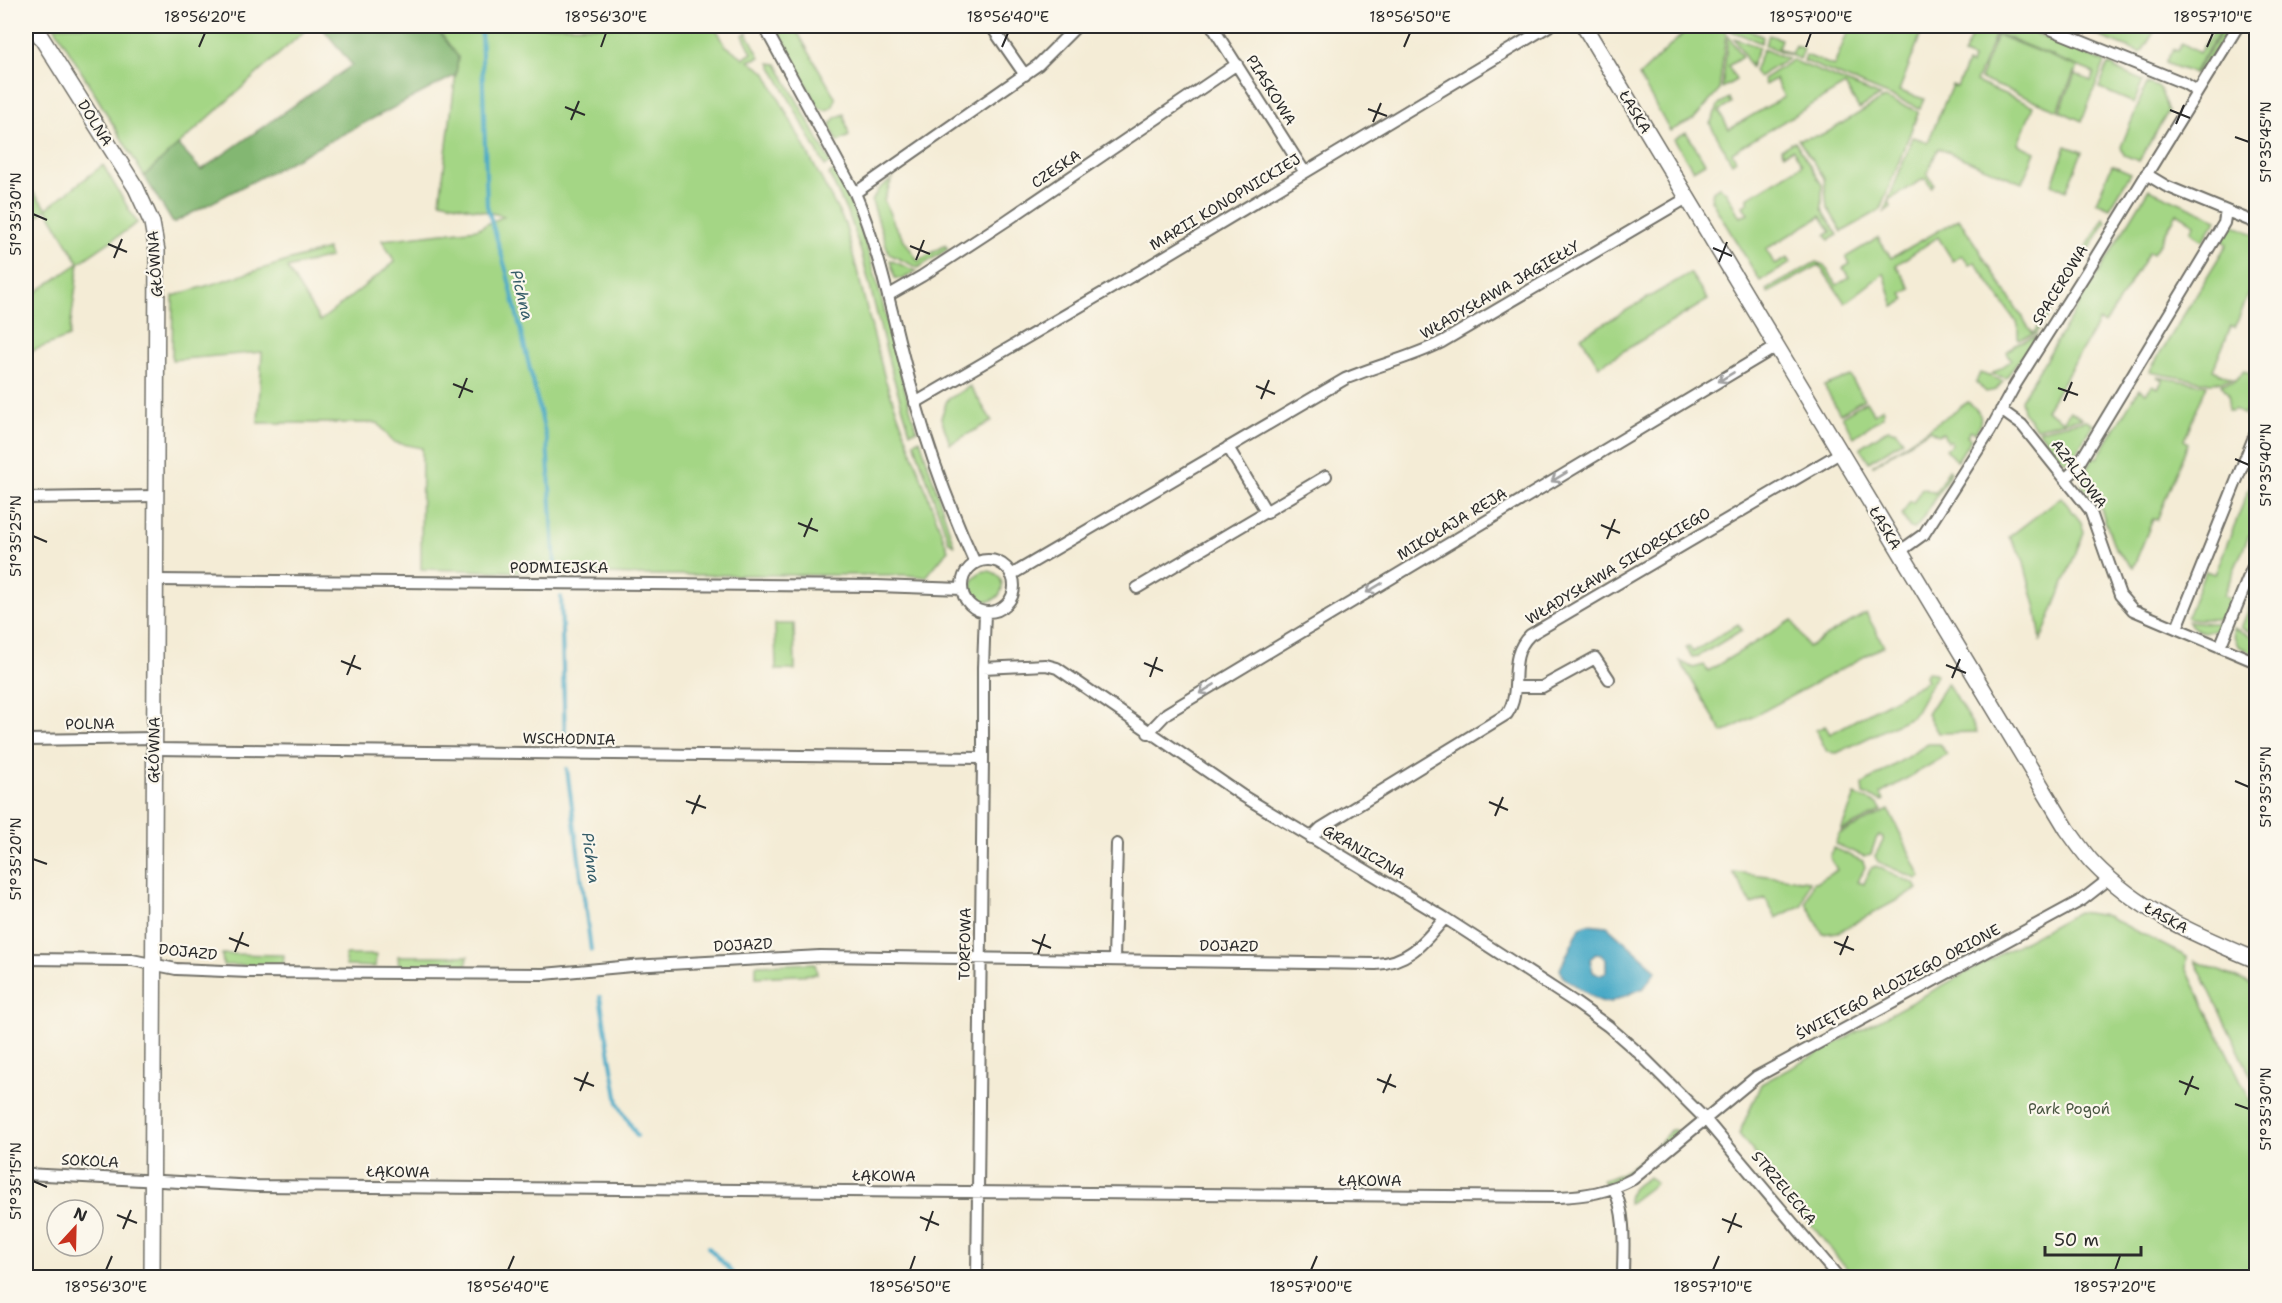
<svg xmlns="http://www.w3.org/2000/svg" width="2282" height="1303" font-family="'Shantell Sans',sans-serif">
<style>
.green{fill:#a4d685;stroke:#688058;stroke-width:1.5}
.forest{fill:#83b772;stroke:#57714e;stroke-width:1.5}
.water{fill:#46a9c6;stroke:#386a78;stroke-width:1.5;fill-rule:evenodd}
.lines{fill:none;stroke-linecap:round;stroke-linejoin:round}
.stream{stroke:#46a9c6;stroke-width:4}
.street-casing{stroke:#716f67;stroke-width:14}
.secondary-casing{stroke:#716f67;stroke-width:18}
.street{stroke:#fff;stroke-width:10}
.secondary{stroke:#fff;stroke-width:15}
.oneway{stroke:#a0a0a0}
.ticks{fill:none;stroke:#2b2b2b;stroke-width:2}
.labels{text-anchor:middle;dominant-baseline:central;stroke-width:4.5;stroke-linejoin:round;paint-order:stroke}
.street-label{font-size:15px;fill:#2b2b2b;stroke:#fbf7ec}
.park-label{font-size:15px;fill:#495642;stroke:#fbf7ec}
.water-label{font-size:16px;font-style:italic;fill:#365d69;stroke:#fbf7ec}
.neatline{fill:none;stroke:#2b2b2b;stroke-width:2}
.ticks-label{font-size:15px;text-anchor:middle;fill:#2b2b2b}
</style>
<rect width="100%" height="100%" fill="#fbf7ec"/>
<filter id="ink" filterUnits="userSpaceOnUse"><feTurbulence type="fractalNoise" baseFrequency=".0167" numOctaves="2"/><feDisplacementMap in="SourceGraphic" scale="12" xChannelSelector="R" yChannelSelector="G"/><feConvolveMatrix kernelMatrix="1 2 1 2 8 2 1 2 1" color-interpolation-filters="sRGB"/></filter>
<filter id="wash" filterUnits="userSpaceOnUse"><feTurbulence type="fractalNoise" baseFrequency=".008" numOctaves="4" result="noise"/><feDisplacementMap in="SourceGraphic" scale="24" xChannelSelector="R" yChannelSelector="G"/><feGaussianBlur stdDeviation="1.35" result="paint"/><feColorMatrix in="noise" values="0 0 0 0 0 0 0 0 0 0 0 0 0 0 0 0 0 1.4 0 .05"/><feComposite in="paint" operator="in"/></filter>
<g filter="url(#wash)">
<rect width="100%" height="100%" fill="#f4ecd6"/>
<!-- green -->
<path class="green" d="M54 26H310L144 176Z
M435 26H715L725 45 744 58 752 53 743 35 747 33 760 57 749 61 765 72 845 224 885 379 948 550 926 577 905 575H641L421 569 422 448 393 442 378 423H258L262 352 172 360 173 296 327 249 330 257 287 268 320 321 395 262 382 240 477 229 504 216 440 201 458 57Z
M775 26H794L835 97C836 105 831 110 824 110L818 107Z
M1691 26H1724L1726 34 1719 91 1694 119 1670 131 1639 76Z
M1728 26C1741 25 1752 30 1763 37L1761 43 1729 30Z
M1850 26H1924L1899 91 1924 99 1920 108 1804 61 1806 55 1834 66Z
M1976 26H2016L2105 62 2082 121 2060 111 2075 74 2091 81 2094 73 1996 33 1976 82 2033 106 2018 144 2035 152 2022 183 1938 148 1927 174 1934 184 1931 187 1925 178 1889 200 1891 207 1884 212 1913 137 1928 142 1952 85 1957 87 1967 64 1971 65 1973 59 1963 55Z
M2078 26H2158L2087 31 2077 27Z
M2217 26H2223L2193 73 2165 63 2173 49 2177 51 2182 43 2199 53Z
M2225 26H2231L2204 68 2194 75Z
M2156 29 2141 53 2091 33Z
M1728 35 1742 57 1728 66 1736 80 1722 88Z
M1769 35 1781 39 1778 48 1791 54 1795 45 1804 49 1800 59 1765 45Z
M1997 35 2078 67 2076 72H2074L2058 110 1980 79Z
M1734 38 1759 47 1751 67Z
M1763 49 1788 59 1758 77 1754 71Z
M1792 60 1880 96 1859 109 1845 85 1732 152 1736 160 1732 163 1710 124 1719 104 1729 98 1731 104 1719 111 1729 129 1784 97 1775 79 1765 85 1763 79Z
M770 63 777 64 831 163 825 166Z
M2108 64 2115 67V69L2143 81 2134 103 2099 88Z
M2147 83 2160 88 2168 112 2139 161 2124 155 2121 147Z
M1884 98 1918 111V113L1880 210 1842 232 1827 207 1824 178 1798 139 1823 135Z
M844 114 849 136 838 142 830 125 835 118Z
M1686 132 1705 163 1693 170 1674 139Z
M1795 141 1822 185V209L1838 235 1829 240 1826 235 1831 232 1821 216 1766 249 1775 265 1788 258 1791 263 1760 281 1711 200 1713 191 1719 187 1726 192 1740 217 1748 214 1743 206 1749 202 1747 198 1802 165 1793 149 1784 154 1781 149Z
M2066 146 2082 152 2066 191 2052 184Z
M103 165 137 223 79 263 69 337 26 353V299L79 263 47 209 26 225V185L47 208Z
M2112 165 2131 173 2110 208 2096 202Z
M835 171C844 190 854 209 861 230 884 295 895 364 917 430L910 432 890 366 862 255 851 221 829 174Z
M892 179 884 200 895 226 918 261 945 245 948 249 918 268 889 254 872 201 878 190Z
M2149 189 2217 219 2203 241 2191 231 2195 224 2177 213 2153 254 2149 252 2105 324 2099 321 2046 410 2063 421 2070 411 2082 418 2036 428 2023 411 2021 400Z
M2104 218 2106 222 2065 289 2062 287Z
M1959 219 2033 334 2051 306 2054 308 2036 334 2018 339V325L1975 262 1969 265 1962 255 1953 261 1938 237 1896 265 1911 289 1902 294 1906 300 1894 307 1884 273 1845 303 1819 265 1768 293 1766 290 1816 262 1824 265 1837 285 1849 277 1843 268 1850 264 1846 257 1878 238 1891 258Z
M2229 223 2256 235V276L2235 327 2231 326 2213 370 2233 379 2211 383 2149 372 2227 244 2220 239Z
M890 260 916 271 903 279 895 278Z
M1690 273 1708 300 1599 366 1581 337Z
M2037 336 2006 378 1992 374 2012 360 2007 352 2017 343Z
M2244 371 2256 376V386L2244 416 2234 409 2232 411 2228 410 2229 395 2221 384 2234 381Z
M1980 373 2003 381 1996 390 1986 392 1976 382Z
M1850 376 1864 399 1840 414 1824 386Z
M2157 377 2207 385 2184 440 2188 443 2157 520 2153 519 2133 568 2115 548 2101 509 2082 486 2083 476 2093 457 2097 458 2139 389 2146 393 2153 385 2158 388 2163 380Z
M970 386 992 421 950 444 941 418 947 400Z
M1866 401 1874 414 1883 408V416L1854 437 1842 416Z
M1968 402C1981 412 1985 418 1975 433L1971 430 1967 436 1971 439 1957 461 1946 449 1952 444 1950 440 1947 442 1943 433 1938 435 1929 430 1872 466Z
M2086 420 2093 424 2072 459 2067 462 2062 460 2038 430Z
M1888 429 1896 431 1903 440 1869 462 1860 447Z
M920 439 954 545 949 542 914 442Z
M1949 469 1951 472 1918 526 1914 529 1910 528 1902 515 1910 501 1913 503 1922 488 1935 493Z
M2256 471V536L2249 535 2223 596 2229 599 2231 604 2224 621C2212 616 2199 622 2187 617L2205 571 2215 574Z
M2061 497 2081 522 2084 532 2041 640 2036 609 2023 559 2009 537Z
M972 586a15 15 0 1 1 30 0a15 15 0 1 1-30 0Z
M2256 591V634L2241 628Z
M1866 613 1884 646 1723 733 1680 661 1693 668 1704 665 1708 671 1792 620 1808 647Z
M2188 621 2223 624C2212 635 2197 635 2188 621Z
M775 624H794L795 670H776Z
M1738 624 1742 630 1699 656 1692 657 1686 648 1689 647 1693 652Z
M2233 628 2256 638V654L2238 646 2233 633Z
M1927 672 1935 673 1936 675 1913 716 1837 753 1827 752 1816 730 1825 726 1830 734 1927 681 1925 676Z
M1947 683 1977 732 1938 733 1927 714Z
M1928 744H1940L1947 755 1880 794 1884 800 1882 801 1863 794 1862 785Z
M1855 795 1878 804 1882 811 1841 831Z
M1889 810 1921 877 1917 879 1878 862 1875 856 1883 841V837L1879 835 1876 839 1871 854 1864 856 1835 844 1839 834Z
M1833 848 1863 861 1865 867 1858 882 1864 884 1870 869 1876 866 1915 884 1918 889 1838 932 1823 934 1806 903 1813 882H1817L1837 870 1830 857Z
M1733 872 1809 881 1802 905 1776 918 1765 898 1752 905Z
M2078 912 2107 916 2187 957 2186 968 2256 1112V1277H1853L1739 1134 1761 1084Z
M222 954 284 955 283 966 223 965Z
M345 955H376L375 967 346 966Z
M398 956H468L466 967H399Z
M2195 961 2256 986V1086Z
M815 963 817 974 756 977V965Z
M1671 1130H1675L1678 1135C1655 1153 1634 1172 1606 1184L1604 1183 1602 1180C1630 1175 1652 1150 1671 1130Z
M1649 1177 1656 1183 1628 1204C1627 1189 1638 1184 1649 1177Z"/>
<!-- forest -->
<path class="forest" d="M321 26H435L458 57 456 75 173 223 144 176 178 145 201 170 352 65Z"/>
<!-- water -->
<path class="water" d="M1588 924 1607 926 1650 964 1656 971 1644 988 1611 1002H1603L1596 999 1563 977 1560 969 1580 927ZM1596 954 1602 955 1606 959V972L1602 975 1593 972 1590 959Z"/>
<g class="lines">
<!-- stream -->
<path class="stream" d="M481 26 487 206 507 273 547 441 555 568
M561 597 565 739
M567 769 591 950
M600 997 618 1103 637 1136
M708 1247 737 1278"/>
</g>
</g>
<g filter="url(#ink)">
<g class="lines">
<defs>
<path id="street" d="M764 26 855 193C884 261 895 334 916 404 931 457 952 513 975 563
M991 26 1025 75
M1212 26 1304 171
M2043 26 2184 83 2197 91
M2146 174 2166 186 2256 223
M855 193 1038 65 1077 26
M889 295 922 276 1006 221 1237 64
M915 403 1149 266 1549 26
M2001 410 2022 425 2090 510 2120 595 2133 610 2256 662
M1228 447 1267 513
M2065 479 2075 470 2224 223 2226 211
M26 498 157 496
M1899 552 1924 534 1990 431 2015 385 2089 268 2238 26
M962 586a26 26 0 1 1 52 0a26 26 0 1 1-52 0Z
M1011 575 1345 379C1377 365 1411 358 1442 342L1687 198
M156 580 877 586 962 589
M1137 588 1326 476
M2177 628 2256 432
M2220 647 2256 559
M983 668 1046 665 1057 668 1243 796 1445 918 1573 1001 1608 1026 1641 1055 1705 1119 1839 1278
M1515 687H1542L1595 658 1609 679
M1148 733 1167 713 1776 347
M26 740 154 738
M153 749 983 758
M1311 838 1321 828 1507 714C1524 689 1505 659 1530 635L1840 453
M26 959 132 960 176 969 249 972 544 974 632 966 820 956 1376 964C1410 962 1424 942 1445 918
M1114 960 1117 844
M26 1174 257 1186 1558 1197C1586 1196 1608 1192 1633 1179L1756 1077 2082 900 2109 879
M1614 1189C1627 1216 1623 1248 1623 1278
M977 1278 983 758V668L985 612"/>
<path id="secondary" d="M34 26 136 188 152 223 157 251 152 1278
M1584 26 2067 829C2075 840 2083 852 2092 862 2140 912 2194 934 2256 960"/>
</defs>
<!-- street casing -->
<use href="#street" class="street-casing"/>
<!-- secondary casing -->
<use href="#secondary" class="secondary-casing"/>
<!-- street -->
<use href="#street" class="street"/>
<!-- secondary -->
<use href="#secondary" class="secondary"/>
</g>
<!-- one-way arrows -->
<defs><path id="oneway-shaft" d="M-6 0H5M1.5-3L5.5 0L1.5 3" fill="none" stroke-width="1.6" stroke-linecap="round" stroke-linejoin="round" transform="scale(1.5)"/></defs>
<g class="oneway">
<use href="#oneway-shaft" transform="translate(1726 377) rotate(149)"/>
<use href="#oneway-shaft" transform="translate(1559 477) rotate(149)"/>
<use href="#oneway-shaft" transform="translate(1374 588) rotate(149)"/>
<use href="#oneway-shaft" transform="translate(1207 689) rotate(149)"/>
</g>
</g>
<!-- ticks -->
<path class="ticks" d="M199 47 205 33M601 47 606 33M1002 47 1008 33M1404 47 1410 33M1806 47 1811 33M2207 47 2213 33M565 107 585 115M1368 109 1387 116M2170 110 2190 118M571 120 579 101M1373 122 1381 103M2176 124 2184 105M2235 137 2249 142M33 214 47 220M108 244 127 252M910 246 930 254M1713 248 1732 256M114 258 122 239M916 260 924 240M1719 262 1727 242M453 384 473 392M1256 386 1275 394M2058 388 2078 395M459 398 467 378M1261 399 1269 380M2064 401 2072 382M2235 459 2249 465M798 523 818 531M1601 525 1620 533M33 536 47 542M804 537 812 518M1607 539 1615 519M341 661 361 669M1144 663 1163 671M1946 665 1966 673M347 675 355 655M1150 677 1157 657M1952 678 1960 659M2235 781 2249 787M686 801 706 808M1489 802 1508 810M692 814 700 795M1495 816 1503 797M33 859 47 864M229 938 249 946M1032 940 1051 948M1834 942 1854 950M235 952 243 932M1038 954 1045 934M1840 955 1848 936M574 1078 594 1086M1377 1079 1396 1087M2179 1081 2199 1089M580 1091 588 1072M1383 1093 1391 1074M2185 1095 2193 1076M2235 1104 2249 1109M33 1181 47 1187M117 1215 137 1223M920 1217 939 1225M1722 1219 1742 1227M123 1229 131 1210M926 1231 933 1211M1728 1233 1736 1213M106 1270 112 1256M508 1270 514 1256M910 1270 915 1256M1311 1270 1317 1256M1713 1270 1719 1256M2115 1270 2120 1256"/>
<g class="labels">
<!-- street labels -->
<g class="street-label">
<text transform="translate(1271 90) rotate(58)">PIASKOWA</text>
<text transform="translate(1635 112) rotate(59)">ŁASKA</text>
<text transform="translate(95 123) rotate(58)">DOLNA</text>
<text transform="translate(1056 169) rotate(-34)">CZESKA</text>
<text transform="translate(1225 202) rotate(-31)">MARII KONOPNICKIEJ</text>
<text transform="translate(155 264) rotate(-94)">GŁÓWNA</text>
<text transform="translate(2060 285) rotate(-58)">SPACEROWA</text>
<text transform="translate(1500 290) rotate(-30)">WŁADYSŁAWA JAGIEŁŁY</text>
<text transform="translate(2079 474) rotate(53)">AZALIOWA</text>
<text transform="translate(1452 524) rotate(-31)">MIKOŁAJA REJA</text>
<text transform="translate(1885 528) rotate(59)">ŁASKA</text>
<text transform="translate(1618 566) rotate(-31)">WŁADYSŁAWA SIKORSKIEGO</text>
<text x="559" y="568">PODMIEJSKA</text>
<text transform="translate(90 724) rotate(-1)">POLNA</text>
<text transform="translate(569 739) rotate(1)">WSCHODNIA</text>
<text transform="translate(154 750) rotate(-89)">GŁÓWNA</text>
<text transform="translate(1364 852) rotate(30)">GRANICZNA</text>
<text transform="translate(2166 918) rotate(29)">ŁASKA</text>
<text transform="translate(965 944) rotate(-89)">TORFOWA</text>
<text transform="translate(743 945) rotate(-3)">DOJAZD</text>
<text transform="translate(1229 946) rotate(1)">DOJAZD</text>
<text transform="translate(188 952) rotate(6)">DOJAZD</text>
<text transform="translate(1898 982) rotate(-28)">ŚWIĘTEGO ALOJZEGO ORIONE</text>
<text transform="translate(90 1161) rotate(3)">SOKOLA</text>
<text transform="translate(398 1172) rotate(1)">ŁĄKOWA</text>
<text transform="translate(884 1176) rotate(1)">ŁĄKOWA</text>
<text x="1370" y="1181">ŁĄKOWA</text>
<text transform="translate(1784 1188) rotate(50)">STRZELECKA</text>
</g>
<!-- park labels -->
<g class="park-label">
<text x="2069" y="1109">Park Pogoń</text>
</g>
<!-- water labels -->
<g class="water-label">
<text transform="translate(522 295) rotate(76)">Pichna</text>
<text transform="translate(591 858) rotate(82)">Pichna</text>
</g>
</g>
<!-- margin -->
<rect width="2282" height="1303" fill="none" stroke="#fbf7ec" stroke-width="66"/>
<!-- north arrow -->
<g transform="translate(75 1228) rotate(22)"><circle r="28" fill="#fbf7ec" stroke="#a8a59f" stroke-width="1.5"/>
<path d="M0-4.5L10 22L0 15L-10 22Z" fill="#c8321e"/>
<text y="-9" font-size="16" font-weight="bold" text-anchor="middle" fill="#2b2b2b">N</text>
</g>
<!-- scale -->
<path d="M2045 1246v9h96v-9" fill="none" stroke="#2b2b2b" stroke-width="3"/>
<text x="2054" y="1246" font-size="18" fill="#2b2b2b" stroke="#fbf7ec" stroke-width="4.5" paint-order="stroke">50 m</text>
<rect x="33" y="33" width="2216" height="1237" class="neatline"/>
<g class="ticks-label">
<text x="205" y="22">18°56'20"E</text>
<text x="606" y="22">18°56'30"E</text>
<text x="1008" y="22">18°56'40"E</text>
<text x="1410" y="22">18°56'50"E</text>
<text x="1811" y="22">18°57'00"E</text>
<text x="2213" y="22">18°57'10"E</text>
<text transform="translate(2266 142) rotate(-90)" y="5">51°35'45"N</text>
<text transform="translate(16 214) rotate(-90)" y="5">51°35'30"N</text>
<text transform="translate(2266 465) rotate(-90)" y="5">51°35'40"N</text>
<text transform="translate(16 536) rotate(-90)" y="5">51°35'25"N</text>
<text transform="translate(2266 787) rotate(-90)" y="5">51°35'35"N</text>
<text transform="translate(16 859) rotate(-90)" y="5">51°35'20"N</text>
<text transform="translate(2266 1109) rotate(-90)" y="5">51°35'30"N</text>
<text transform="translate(16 1181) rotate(-90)" y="5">51°35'15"N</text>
<text x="106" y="1292">18°56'30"E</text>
<text x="508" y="1292">18°56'40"E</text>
<text x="910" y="1292">18°56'50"E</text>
<text x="1311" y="1292">18°57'00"E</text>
<text x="1713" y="1292">18°57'10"E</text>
<text x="2115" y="1292">18°57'20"E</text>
</g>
</svg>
